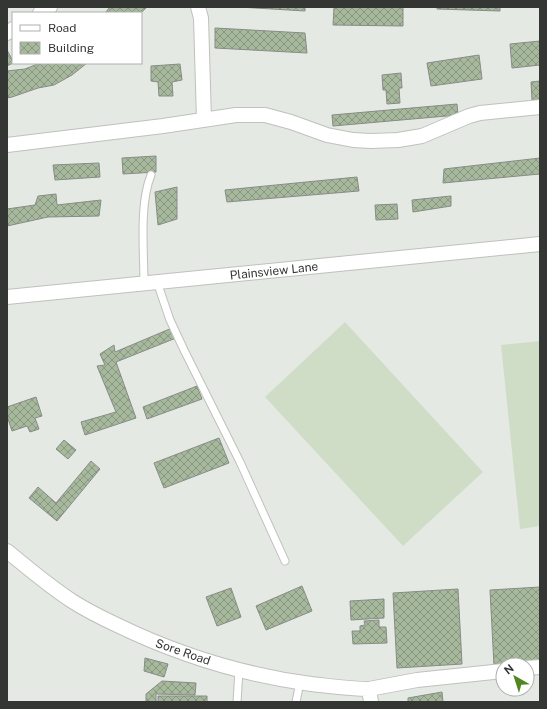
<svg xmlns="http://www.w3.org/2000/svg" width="547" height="709" font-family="'Public Sans',sans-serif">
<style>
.grass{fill:#cfddc6}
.building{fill:url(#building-cross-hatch);stroke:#888b87}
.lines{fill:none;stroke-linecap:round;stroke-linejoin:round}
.service-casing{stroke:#bec1bc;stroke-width:9}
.minor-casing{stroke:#bec1bc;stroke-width:16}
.service{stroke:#fff;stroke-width:7}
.minor{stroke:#fff;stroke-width:14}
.labels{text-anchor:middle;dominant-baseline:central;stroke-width:3;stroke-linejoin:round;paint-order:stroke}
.street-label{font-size:12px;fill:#343634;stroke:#fff}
</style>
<defs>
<pattern id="building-cross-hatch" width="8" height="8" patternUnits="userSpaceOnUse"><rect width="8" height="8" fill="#a7b99c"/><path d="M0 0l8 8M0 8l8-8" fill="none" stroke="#899780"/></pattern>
</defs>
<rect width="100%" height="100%" fill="#e5e9e4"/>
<!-- grass -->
<path class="grass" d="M345 322 483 472 403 546 265 397Z
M540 341V526L520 529 501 345Z"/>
<!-- building -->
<path class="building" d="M110 7H147L141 13H105Z
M239 7H305V11Z
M334 7H403V26L333 25Z
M437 7H500V11L437 9Z
M215 28 305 33 307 53 215 48Z
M540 41V65L512 68 510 44Z
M7 50 13 61V63L7 66Z
M479 55 482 79 431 86 427 63Z
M40 63H87L72 75 54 85 38 88 12 97 7 98V71L25 69Z
M180 64 182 80 172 82 173 96H159L158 82 151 81V66Z
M401 73 402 88H399L400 103 387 104 386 90H383L382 75Z
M540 81V99L532 100 531 82Z
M457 104 458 115 333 126 332 115Z
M156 156V172L123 174 122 158Z
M540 158V174L443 183 444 169Z
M99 163 100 177 55 180 53 165Z
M357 177 359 191 227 202 225 190Z
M177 187V219L158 225 155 192Z
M56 194 57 205 101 200 99 216 48 217 7 226V209L35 205 38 196Z
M451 196V206L413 212 412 200Z
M397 204 398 219 376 220 375 205Z
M172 328 176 338 116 362 136 418 85 435 81 422 116 412 97 366 105 365 100 354 114 345 115 352Z
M197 386 202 399 147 419 143 407Z
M36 397 42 416 35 418 39 429 30 432 27 426 12 431 7 416V407Z
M219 438 229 463 164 488 154 463Z
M64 440 76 450 68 459 56 449Z
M91 461 100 469 57 521 29 498 38 487 56 503Z
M302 586 312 611 266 630 256 606Z
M540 587V663L494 666 490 590Z
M231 588 241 617 217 626 206 597Z
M458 589 462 664 397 668 393 593Z
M384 599V618L351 620 350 601Z
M379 620V627H386L387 643 353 644 352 631H360V626L365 625 364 621Z
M145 658 168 664 164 677 144 671Z
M162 681 196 683 195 695 156 694V702H146V694Z
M442 692 443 702H408V698Z
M158 696H207V702H158Z"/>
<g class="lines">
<defs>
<path id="service" d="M157 282 170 320 184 350 240 462 285 561
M144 284C144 252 139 204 151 175
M237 702 239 670
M296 702 300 682"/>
<path id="minor" d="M198 7 201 18 204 120
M40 13 50 7
M7 33 13 29
M7 145 163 126 236 115H265L291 122 327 135 353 140 371 141 398 140 422 136 469 116 480 113 540 107
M7 297 540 244
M7 551C28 568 49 586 72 601 86 610 102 618 117 625 179 655 244 675 311 684 330 686 349 689 369 689L371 702
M527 668 540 667
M369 689 417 680 503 671"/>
</defs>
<!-- service casing -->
<use href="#service" class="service-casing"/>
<!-- minor casing -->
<use href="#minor" class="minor-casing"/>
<!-- service -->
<use href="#service" class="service"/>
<!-- minor -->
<use href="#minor" class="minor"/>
</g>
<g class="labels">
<!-- street labels -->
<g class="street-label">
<text transform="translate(274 271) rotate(-6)">Plainsview Lane</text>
<text transform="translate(183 652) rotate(19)">Sore Road</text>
</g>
</g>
<!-- border -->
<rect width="547" height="709" fill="none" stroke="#343634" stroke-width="16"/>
<!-- legend -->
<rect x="12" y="12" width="130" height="52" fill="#ffffff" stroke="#aeafae"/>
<rect x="20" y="25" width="20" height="6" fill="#ffffff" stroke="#aeafae"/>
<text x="48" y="32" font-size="12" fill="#343634">Road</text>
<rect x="20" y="42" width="20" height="12" fill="url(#building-cross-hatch)" stroke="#aeafae"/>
<text x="48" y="52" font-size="12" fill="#343634">Building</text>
<!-- north arrow -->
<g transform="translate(515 677) rotate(321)"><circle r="19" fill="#ffffff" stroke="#aeafae"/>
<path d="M0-3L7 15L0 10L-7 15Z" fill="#52871f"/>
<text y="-6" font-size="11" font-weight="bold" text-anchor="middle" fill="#343634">N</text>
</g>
</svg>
